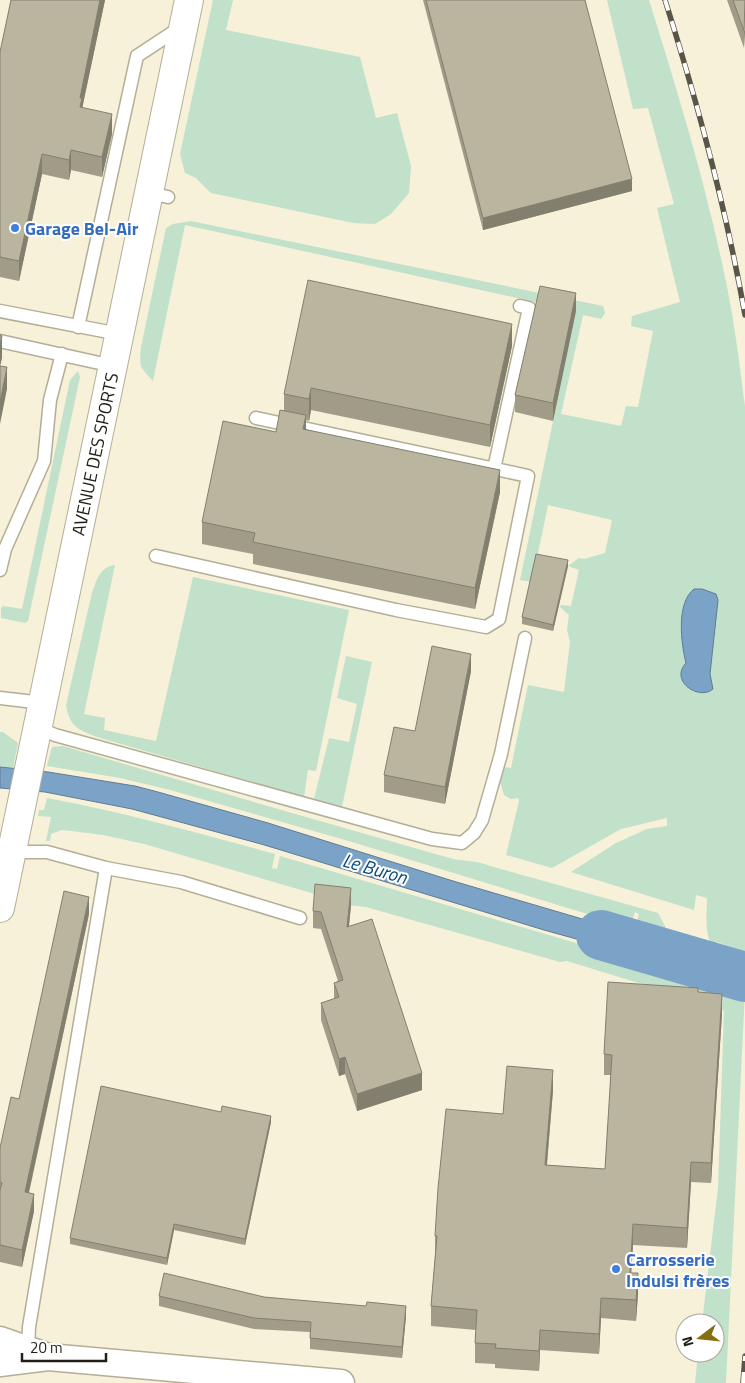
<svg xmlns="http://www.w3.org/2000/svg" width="745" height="1383" font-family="'Titillium Web',sans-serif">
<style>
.green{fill:#c1e1ca}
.water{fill:#7ba3c8;stroke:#607b92}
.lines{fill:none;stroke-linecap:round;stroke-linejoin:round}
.river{stroke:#7ba3c8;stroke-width:50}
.lane-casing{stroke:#b3ae97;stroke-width:15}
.street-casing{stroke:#b3ae97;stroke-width:29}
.secondary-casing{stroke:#b3ae97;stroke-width:30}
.lane{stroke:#fff;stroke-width:12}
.street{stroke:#fff;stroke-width:26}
.secondary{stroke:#fff;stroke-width:28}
.rail-casing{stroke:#595649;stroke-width:5.5}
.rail{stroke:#fff;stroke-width:4;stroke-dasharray:11;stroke-linecap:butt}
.wall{fill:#a09c88}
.shaded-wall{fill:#827f6f}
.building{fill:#bab59e;stroke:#827f6f}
.shop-dot{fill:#3f7fe0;stroke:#fff;stroke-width:2}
.labels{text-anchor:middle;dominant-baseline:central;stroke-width:4;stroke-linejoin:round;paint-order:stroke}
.shop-label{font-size:18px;font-weight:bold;fill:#366cbe;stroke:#fff;text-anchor:start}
.street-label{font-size:18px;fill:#201e15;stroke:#fff}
.water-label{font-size:19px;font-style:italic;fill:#094c7c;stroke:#fff}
</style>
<rect width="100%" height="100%" fill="#f6f1d8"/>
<!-- green -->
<path class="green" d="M213 0H233L226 30 360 57 376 118 397 113 411 166 409 193 391 214 375 224 353 223 211 193 196 178 185 173 180 154Z
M607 0H649C679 96 710 198 729 297 736 333 740 370 745 406V952L717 942 712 946C704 931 707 914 707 898L696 895 694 910 571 872 616 843 647 829 667 826V818L621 829 552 868 506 855 519 801 518 798 511 799 504 795 500 781 504 767 511 768 528 685 564 692 570 642 567 630 569 615 560 607 561 605 571 606 579 570 568 566 579 558 584 559 605 553 612 520 548 505 532 582 520 580 576 311 185 225 153 381C140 367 139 367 141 347L166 228 173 224 191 221 603 306 605 313 601 319 583 315 561 414 621 426 626 406 638 407 653 331 631 326 632 316 680 302 657 208 674 204 648 108 633 109Z
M78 371 80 377 28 621 25 623 1 618V608L3 606 22 609 70 380Z
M115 565 84 714 105 718 104 730 156 741 193 577 349 610 316 771 308 770 304 797 97 737C77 729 70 727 66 705L92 593C96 581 100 567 115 565Z
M346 656 372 662 342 807 314 799 329 738 349 742 357 704 337 698Z
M0 732H3L18 743 13 768 0 767Z
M63 746 271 807 453 859C466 861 478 861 490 866L658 913 672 939 635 928 639 914 635 912 630 927 352 842 170 790 120 778 47 766 52 747Z
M47 798C126 813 199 833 275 854L272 868 277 869 280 856 637 961 745 991 726 1383H695L698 1353H715V1323H702L718 1188 724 1011 712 1003 632 981 567 961 560 962 366 907 315 901V894L144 844 103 835 72 831 62 830 51 834 50 841H46L51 817 38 816 39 810H44Z"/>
<!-- water -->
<path class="water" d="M694 589H702L716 594 718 600 710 674 713 689C699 701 669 681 686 663 681 643 676 603 694 589Z
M0 767 48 772 135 786 158 792 268 823 453 881 664 943 670 948 666 961 659 962 544 930 261 844 132 809 45 792 0 788Z"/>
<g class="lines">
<!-- river -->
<path class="river" d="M601 935 745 977"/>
<defs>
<path id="lane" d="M149 193 168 197
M0 311 119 334
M78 327 137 56 181 27
M0 341 113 366
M494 469 529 308 520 306
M156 556 396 610 486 627 499 619 528 476 256 418
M0 570 5 549 44 461 50 400 62 354
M0 698 43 703
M39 728 55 735 432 839 462 843 474 833 482 820 501 754 525 638
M11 852H47L106 868 181 882 300 918
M28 1350 29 1327 106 868"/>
<path id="street" d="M0 1340 43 1355
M0 1363 48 1357 341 1383"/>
<path id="secondary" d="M0 908 189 0"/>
</defs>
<!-- lane casing -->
<use href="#lane" class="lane-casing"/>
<!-- street casing -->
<use href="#street" class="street-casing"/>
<!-- secondary casing -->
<use href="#secondary" class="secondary-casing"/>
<!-- lane -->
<use href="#lane" class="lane"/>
<!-- street -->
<use href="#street" class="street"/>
<!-- secondary -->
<use href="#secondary" class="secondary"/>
<defs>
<path id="rail" d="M665 0C698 104 726 208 745 315
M743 1383 745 1356"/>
</defs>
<!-- rail casing -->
<use href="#rail" class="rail-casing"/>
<!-- rail -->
<use href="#rail" class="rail"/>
</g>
<!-- wall -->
<path class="wall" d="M11 0H105L82 108 112 134 102 177 71 170 69 180 42 174 19 281 0 277V52Z
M423 0H585L632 191 483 230Z
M727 0H745L744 48Z
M576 311 553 421 515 412V395Z
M512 346 490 447 311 410 309 421 306 420V429L500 492 475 609 253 564V554L202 544V522L276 432 284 410V394Z
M568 566 553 631 522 624V617Z
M471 671 445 804 384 792V775L415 731Z
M351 905 349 927 422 1090 357 1111 345 1074 339 1076 321 1020V1003L334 999V983L338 981 321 929 313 928V911Z
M89 914 29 1193 34 1211 22 1267 0 1262V1148Z
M698 992 722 1014 711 1183 691 1182 687 1248 633 1245 631 1273 638 1294 636 1321 601 1318 599 1354 540 1350 539 1371 495 1368V1364L475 1363V1343L476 1330 431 1326V1306L435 1256V1236L503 1114 553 1090 547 1165 605 1169 611 1075H604V1054Z
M271 1122 245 1245 174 1230 167 1265 70 1244V1238Z
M159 1296 264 1297 406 1316 402 1358 310 1349V1332L254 1329 159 1306Z"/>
<!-- shaded-wall -->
<path class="shaded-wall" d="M100 0H105L82 109 80 128V98Z
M744 31H745L744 48Z
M112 114V134L102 177V157Z
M71 150V170L69 180V160Z
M42 154V174L19 281V261Z
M632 179V191L483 230V218Z
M576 293V311L553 421V403Z
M512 324V346L490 447V425Z
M2 336V358L0 367V345Z
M7 367V389L0 424V402Z
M311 388V410L309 421V399Z
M306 415V437L303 429Z
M500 470V492L475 609V588Z
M568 560V566L553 631V625Z
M471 654V671L445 804V787Z
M351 888V905L347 944V927Z
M89 897V914L25 1209V1192Z
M722 994V1014L711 1183V1163Z
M345 1057V1074L339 1076V1059Z
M553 1070V1090L545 1185V1165Z
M422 1073V1090L357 1111V1094Z
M271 1116V1122L245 1245V1239Z
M691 1162V1182L687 1248V1228Z
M34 1194V1211L22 1267V1250Z
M174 1224V1230L167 1265V1258Z
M633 1224V1245L630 1293V1273Z
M638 1273V1294L636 1321V1300Z
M601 1298V1318L599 1354V1334Z
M406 1306V1316L402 1358V1347Z
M540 1330V1350L539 1371V1351Z"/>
<!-- building -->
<path class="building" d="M11 0H100L80 98H82L80 107 112 114 102 157 71 150 69 160 42 154 19 261 0 257V52Z
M426 0H585L632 179 483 218Z
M733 0H745L744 31Z
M308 280 512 324 490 425 311 388 309 399 284 394Z
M540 286 576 293 553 403 515 395Z
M0 335 2 336 0 345Z
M0 366 7 367 0 402Z
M280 410 306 415 303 429 500 470 475 588 253 542 255 533 202 522 223 421 276 432Z
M536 554 568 560 553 625 522 617Z
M432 646 471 654 445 787 384 775 394 727 415 731Z
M315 884 351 888 347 927 372 919 422 1073 357 1094 345 1057 339 1059 321 1003 339 997 334 983 343 980 321 912 313 911Z
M64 891 89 897 25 1192 34 1194 22 1250 0 1245V1190L2 1183 0 1182V1148L11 1097 19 1099Z
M608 982 698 988V992L722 994 711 1163 691 1162 687 1228 633 1224 630 1273H638L636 1300 601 1298 599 1334 540 1330 539 1351 495 1348 496 1344 475 1343 477 1310 431 1306 437 1236H435L438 1188 446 1109 503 1114 507 1066 553 1070 545 1165 605 1169 612 1055 604 1054Z
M101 1086 221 1112 222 1106 271 1116 245 1239 174 1224 167 1258 70 1238Z
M164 1273 264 1297 366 1306 367 1302 406 1306 402 1347 310 1338 311 1322 254 1318 159 1296Z"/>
<!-- markers -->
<g class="shop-dot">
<circle cx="15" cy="228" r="5"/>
<circle cx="616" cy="1269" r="5"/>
</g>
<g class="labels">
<!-- shop labels -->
<g class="shop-label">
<text x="25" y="228">Garage Bel-Air</text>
<text x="626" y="1259">Carrosserie<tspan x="626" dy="21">Indulsi frères</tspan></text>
</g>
<!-- street labels -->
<g class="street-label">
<text transform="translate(95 454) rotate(-78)">AVENUE DES SPORTS</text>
</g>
<!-- water labels -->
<g class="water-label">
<text transform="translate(375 868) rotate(16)">Le Buron</text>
</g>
</g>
<!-- north arrow -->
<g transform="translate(700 1338) rotate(254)"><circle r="24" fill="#ffffff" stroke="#a6a5a1"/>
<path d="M0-4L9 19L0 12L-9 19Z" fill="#856f0e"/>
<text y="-8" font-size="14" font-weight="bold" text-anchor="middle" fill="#201e15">N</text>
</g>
<!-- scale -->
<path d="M22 1353v8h84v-8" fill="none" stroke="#201e15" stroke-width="2.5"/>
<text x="30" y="1353" font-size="15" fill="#201e15" stroke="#ffffff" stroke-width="4" paint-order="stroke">20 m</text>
</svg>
